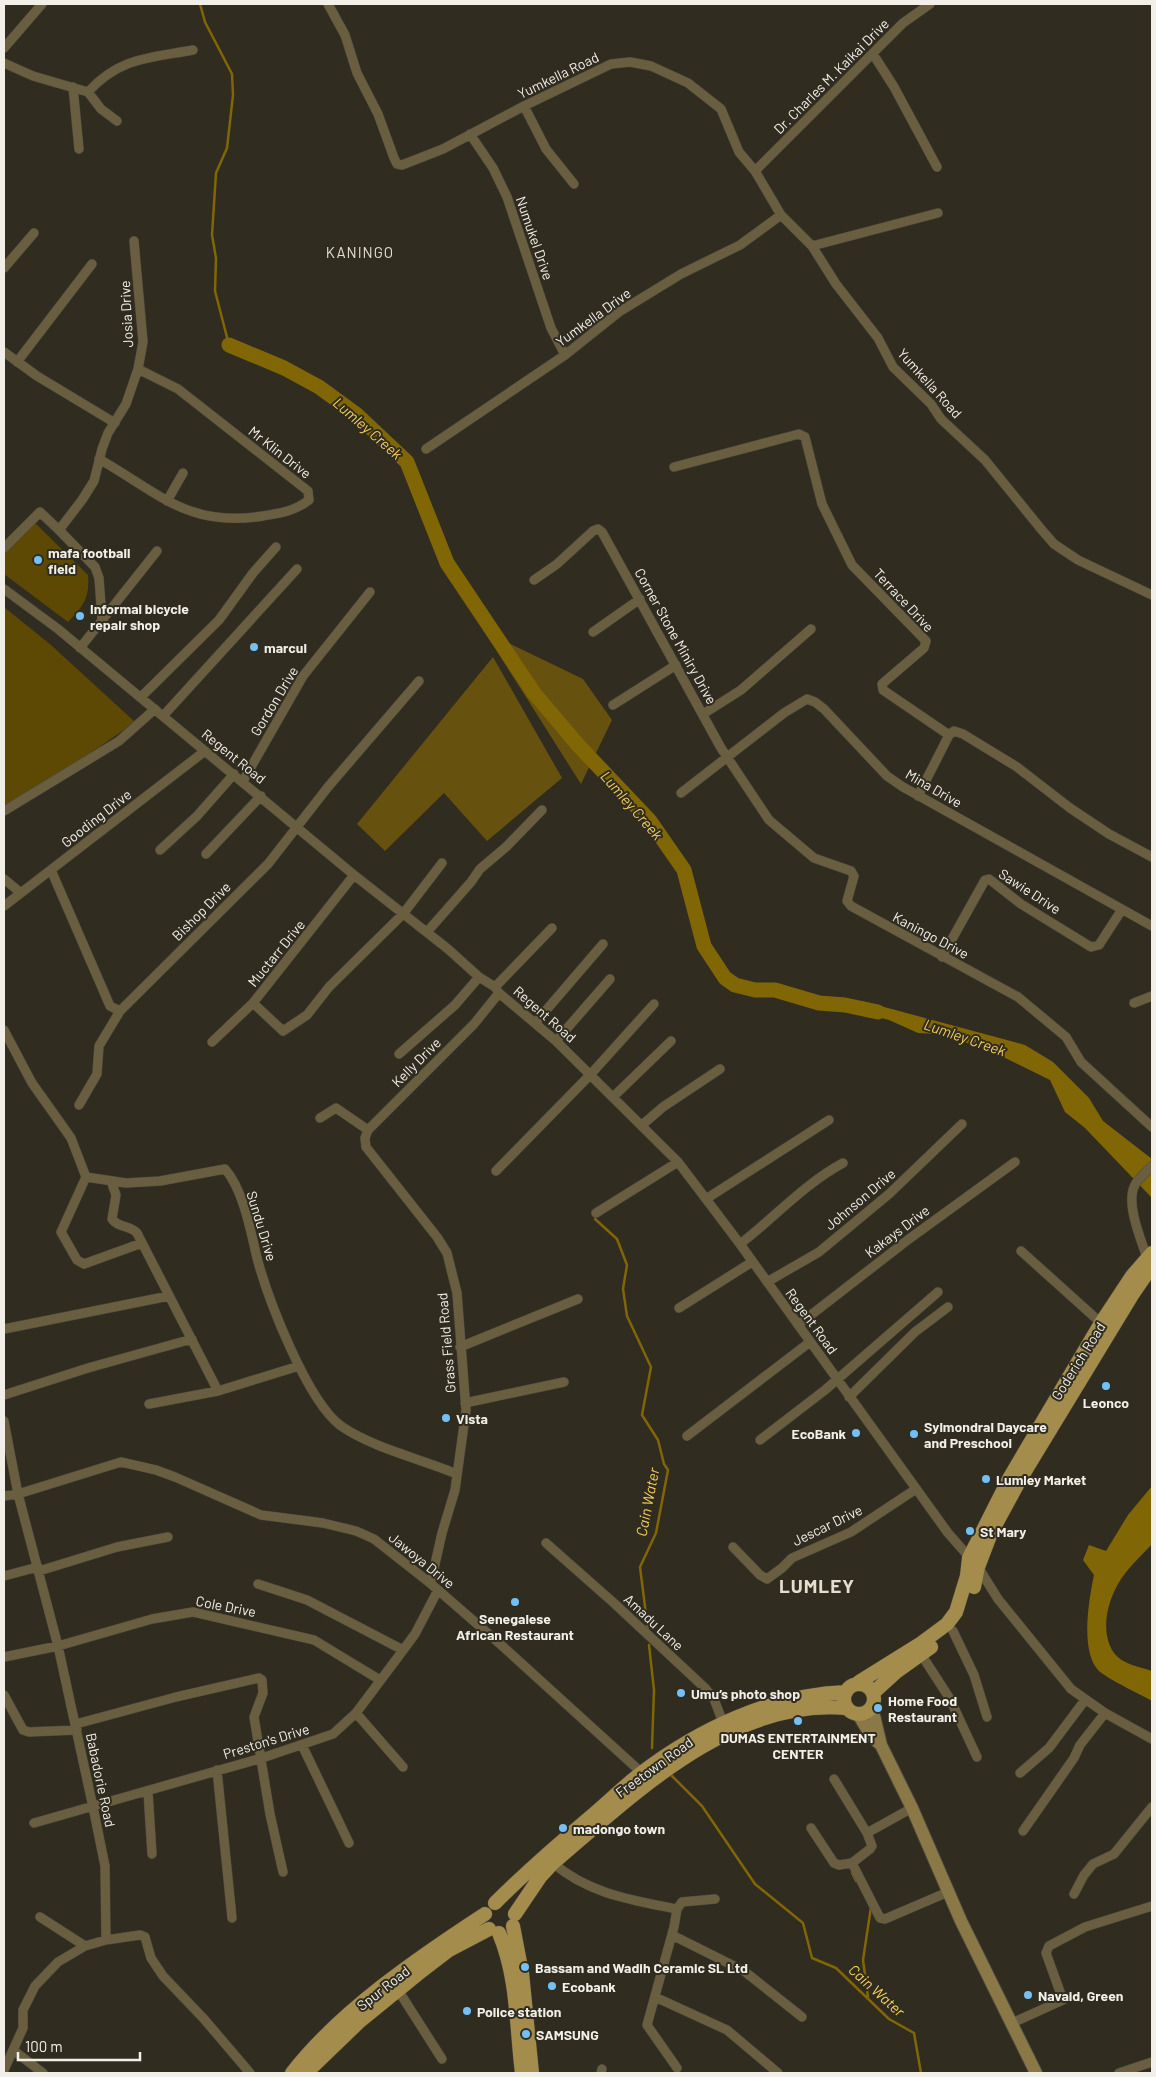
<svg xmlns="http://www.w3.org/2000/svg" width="1156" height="2077" font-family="Barlow,sans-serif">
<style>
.green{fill:#5d4903}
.forest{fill:#66510f}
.water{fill:#816606}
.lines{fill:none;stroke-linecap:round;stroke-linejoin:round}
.stream{stroke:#816606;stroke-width:2.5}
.river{stroke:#816606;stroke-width:15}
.street-casing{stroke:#4b473c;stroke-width:10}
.secondary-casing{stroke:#4b473c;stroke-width:14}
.primary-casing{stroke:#4b473c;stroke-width:15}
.street{stroke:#695e3f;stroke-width:9}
.secondary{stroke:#8a7947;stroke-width:12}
.primary{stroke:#a48d4c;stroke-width:14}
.poi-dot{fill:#74c0f6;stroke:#302c20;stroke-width:2}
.labels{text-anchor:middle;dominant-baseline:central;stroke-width:4;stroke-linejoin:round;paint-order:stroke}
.street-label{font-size:14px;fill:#f1efe7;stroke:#302c20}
.poi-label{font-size:14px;font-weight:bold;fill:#f1efe7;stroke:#302c20;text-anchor:start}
.neighbourhood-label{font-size:15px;letter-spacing:1px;fill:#e4decf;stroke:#302c20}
.water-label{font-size:15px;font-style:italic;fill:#f2cd5e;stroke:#302c20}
.district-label{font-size:19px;font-weight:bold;letter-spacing:1px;fill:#e4decf;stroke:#302c20}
</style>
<rect width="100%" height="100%" fill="#302c20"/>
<!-- green -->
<path class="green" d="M31 519 88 575C90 598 83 606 68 622L4 574V546Z
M4 607 51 645 135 722 72 766 4 807Z"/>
<!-- forest -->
<path class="forest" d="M484 631 583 679 612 720 581 784Z
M493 657 562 778 487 841 444 793 385 851 357 824Z"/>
<!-- water -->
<path class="water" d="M862 1001 1025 1045 1053 1062 1089 1098 1103 1121 1152 1159V1198L1085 1128 1065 1112 1050 1080 987 1049 937 1034 918 1033 889 1020 859 1012Z
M1152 1486V1544C1142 1555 1130 1566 1121 1579 1108 1599 1099 1631 1114 1653 1122 1664 1140 1667 1152 1671V1701C1140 1694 1107 1679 1098 1670 1080 1650 1089 1599 1094 1575L1083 1560 1089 1545 1106 1551 1128 1515Z"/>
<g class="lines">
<!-- stream -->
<path class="stream" d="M200 4 205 22 232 74 233 95 227 148 216 173 212 235 216 258 215 291 229 345
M595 1219 617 1239 627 1265 623 1289 627 1316 651 1367 642 1415 658 1440 664 1464 668 1470 656 1533 640 1567 648 1630
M649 1645 654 1690 652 1748
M671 1775 702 1806 755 1884 803 1923 812 1958 836 1968 889 2019 914 2033 921 2073
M852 1873 856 1881
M868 1997 863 1960 871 1907"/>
<!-- river -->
<path class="river" d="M229 345 284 368 319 387 356 414 407 462 447 563 534 693 578 745 650 821 684 870 704 946 725 978 735 985 755 990H775L819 1003 845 1005 878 1012"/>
<defs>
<path id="street" d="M328 4 345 35 357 73 378 114 394 158 397 164 402 165 443 149 524 106 611 64 630 62 651 66 688 83 721 109 739 152 755 171 781 215 812 246 836 284 878 338 893 367 931 404 941 419 985 460 1041 529 1054 544 1078 560 1152 595
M4 48 42 4
M873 54 894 87 937 167
M4 63 33 76 88 92C120 57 150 58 193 50
M73 87 79 149
M88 92 101 109 117 121
M524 106 546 149 574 184
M470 134 493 168 507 197 551 328 565 355
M755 171 903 23 930 4
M812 246 938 213
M4 268 34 233
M4 352 37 376 115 423
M17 362 92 264
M426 449 565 355 619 312 681 274 740 245 781 215
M99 459C159 493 188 528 263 516 281 513 295 511 309 500L308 491 178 389 138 369
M674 467 799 434 805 437 822 504 852 565 926 641 924 648 882 684 883 690 949 735 918 796
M167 501 183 473
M4 548 40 512 59 530
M534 580 557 564 593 531 598 529 602 532 721 748 769 820 814 858 851 871 854 876 847 901 851 906 1018 997 1066 1037 1081 1062 1152 1127
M4 589 58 629 354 875 448 949 479 977 495 987 499 993 556 1041 678 1162 740 1244 948 1533 978 1567 998 1599 1071 1689 1105 1713 1152 1739
M102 619 99 578 95 567 59 530 82 500 94 481 102 449 108 433 126 404 138 369 143 342 134 241
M593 632 640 599
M80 648 157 551
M141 697 219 620 253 573 276 547
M613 705 676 665
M703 714 741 690 811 629
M163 716 297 569
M949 735 954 731 963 734 1017 767 1070 808 1109 834 1152 857
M243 781 303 676 370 592
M681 793 784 713 807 699 815 702 824 709 887 776 903 787 1152 926
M4 811 119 741 155 709
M160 850 197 816 234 774
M206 854 261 796
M51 870 110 1006 120 1011
M4 879 21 893
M4 906 205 751
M427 932 471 882 480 869 506 847 542 810
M942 957 985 880 989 879 1021 904 1091 947 1099 945 1121 911
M495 987 552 928
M253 1003 283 1031 307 1015 329 987 403 914 442 863
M1134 1003 1152 996
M536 1022 603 944
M4 1030 32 1083 71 1138 86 1177 126 1183 160 1181 225 1169C243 1189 251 1232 257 1258 268 1299 307 1401 341 1426 373 1448 421 1459 457 1474
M556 1041 610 979
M212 1042 253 1003 354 875
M399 1054 455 1005 479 977
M613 1097 671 1041
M79 1105 97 1074 99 1046 120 1011 268 864 328 787 419 681
M320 1118 336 1108 368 1130
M642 1125 663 1107 720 1069
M496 1171 590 1075 654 1004
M86 1177 61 1232 77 1260 84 1264 142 1243
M111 1181 116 1195 112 1219C118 1228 130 1225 137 1233L218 1391
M706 1199 829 1120
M596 1213 678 1162
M740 1244C774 1218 804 1184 843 1163
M1021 1251 1101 1323
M1147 1258C1141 1239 1124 1201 1136 1183 1140 1177 1147 1171 1152 1166
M767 1282 819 1252 889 1194 962 1124
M679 1308 752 1262
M798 1325 909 1239 1015 1162
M4 1329 169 1296
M460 1347 578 1299
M4 1395 88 1368 192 1339
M849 1397 915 1332 948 1307
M465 1403 564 1382
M149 1404 218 1391 299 1366
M4 1421 18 1494 58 1646 93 1807 105 1866 106 1940 140 1935 145 1937 151 1958 163 1976 204 2019 250 2073
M687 1436 810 1342
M760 1440 825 1390 938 1292
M4 1496 18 1494 121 1462 156 1470 175 1477 261 1515 323 1523 356 1531 374 1539 430 1583 499 1643 642 1773
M546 1543 615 1604 705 1688 714 1699 725 1728
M733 1547 760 1575 767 1579 782 1568 792 1558 851 1532 916 1489
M39 1571 117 1547 168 1537
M4 1576 38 1567
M431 1582 442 1533 455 1490 466 1410 457 1293 447 1253 437 1237 366 1147 365 1138 368 1130 474 1024 499 993
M258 1584 307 1600 403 1650
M953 1631 974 1675 987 1717
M921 1654 950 1699 977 1757
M4 1657 58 1646 152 1619 193 1612 314 1640 380 1680
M4 1695 23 1730 29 1732 77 1730
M356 1713 403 1767
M76 1724 176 1697 259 1678 262 1680 263 1693 254 1717 270 1814 283 1872
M302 1745 349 1843
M217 1770 232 1918
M1020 1773 1049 1748 1085 1700
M834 1779 867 1833 912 1808
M148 1792 152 1854
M34 1823 262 1758 333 1734 356 1713 398 1657 415 1634 438 1590
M811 1828 834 1863 839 1865 852 1863 880 1918 885 1919 948 1892
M1023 1831 1074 1758 1080 1745 1105 1713
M553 1863C589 1894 632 1900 677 1909L674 1927 647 2025 677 2068
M852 1863 870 1849 872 1846 867 1833
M1074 1894 1084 1875 1093 1864 1114 1854 1152 1807
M677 1909 682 1902 715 1899
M40 1917 85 1946
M672 1935 744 1971 802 2017
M398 1990 442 2059
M655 1997 727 2030 778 2073
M1012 2023 1063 2000 1046 1953 1049 1946 1085 1927 1152 1906
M13 2050 43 2073
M4 2070 23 2028V2010L35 1986 58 1962 85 1946 106 1940
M601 2073 602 2069
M1119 2073 1152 2062"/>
<path id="secondary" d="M872 1707 881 1745
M858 1714 871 1736 881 1745 912 1808 961 1921 1036 2073"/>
<path id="primary" d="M974 1587 978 1567 991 1533 1022 1476 1132 1295 1152 1266
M859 1682 920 1644 947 1624 956 1612 967 1576 969 1558 1010 1477 1101 1323 1132 1276 1152 1253
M844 1699a15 15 0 1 1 30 0a15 15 0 1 1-30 0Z
M873 1693 896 1672 931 1647
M495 1903C525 1873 556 1846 588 1819 606 1804 622 1788 640 1774 699 1729 771 1695 846 1692
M515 1914 540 1877 553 1863C634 1794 732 1698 846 1708
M513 1926 522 1973 532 2073
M499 1933C518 1978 516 2026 522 2073
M292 2073C340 2011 419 1957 485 1914
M306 2073 360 2021 419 1973 449 1950 489 1929"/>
</defs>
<!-- street casing -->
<use href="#street" class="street-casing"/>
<!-- secondary casing -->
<use href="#secondary" class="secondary-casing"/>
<!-- primary casing -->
<use href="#primary" class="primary-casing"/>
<!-- street -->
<use href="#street" class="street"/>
<!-- secondary -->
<use href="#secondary" class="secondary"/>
<!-- primary -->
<use href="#primary" class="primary"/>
</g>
<!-- markers -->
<g class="poi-dot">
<circle cx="38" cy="560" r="5"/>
<circle cx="80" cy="616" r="5"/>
<circle cx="254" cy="647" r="5"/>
<circle cx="1106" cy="1386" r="5"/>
<circle cx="446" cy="1418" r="5"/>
<circle cx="856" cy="1433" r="5"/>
<circle cx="914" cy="1434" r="5"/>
<circle cx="986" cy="1479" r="5"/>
<circle cx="970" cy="1531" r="5"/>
<circle cx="515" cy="1602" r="5"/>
<circle cx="681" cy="1693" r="5"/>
<circle cx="878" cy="1708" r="5"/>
<circle cx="798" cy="1721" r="5"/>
<circle cx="563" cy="1828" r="5"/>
<circle cx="525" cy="1967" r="5"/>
<circle cx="552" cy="1986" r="5"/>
<circle cx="1028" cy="1995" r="5"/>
<circle cx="467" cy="2011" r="5"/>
<circle cx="526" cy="2034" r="5"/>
</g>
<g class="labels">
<!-- street labels -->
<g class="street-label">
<text transform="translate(558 75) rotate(-26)">Yumkella Road</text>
<text transform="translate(831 76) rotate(-45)">Dr. Charles M. Kaikai Drive</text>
<text transform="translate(535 238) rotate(71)">Numukel Drive</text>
<text transform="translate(126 314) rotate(-93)">Josia Drive</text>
<text transform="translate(593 317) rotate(-36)">Yumkella Drive</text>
<text transform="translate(930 383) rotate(48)">Yumkella Road</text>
<text transform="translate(280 452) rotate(38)">Mr Klin Drive</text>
<text transform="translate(904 600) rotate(47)">Terrace Drive</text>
<text transform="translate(676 636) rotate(61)">Corner Stone Miniry Drive</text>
<text transform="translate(274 701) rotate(-59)">Gordon Drive</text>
<text transform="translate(234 756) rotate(39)">Regent Road</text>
<text transform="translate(934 788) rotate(30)">Mina Drive</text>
<text transform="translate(96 818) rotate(-38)">Gooding Drive</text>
<text transform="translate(1030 891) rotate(33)">Sawie Drive</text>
<text transform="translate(201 911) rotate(-45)">Bishop Drive</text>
<text transform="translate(931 935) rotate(28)">Kaningo Drive</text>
<text transform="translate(276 953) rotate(-51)">Muctarr Drive</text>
<text transform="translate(545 1014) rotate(41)">Regent Road</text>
<text transform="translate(416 1062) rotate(-45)">Kelly Drive</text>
<text transform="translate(860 1199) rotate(-40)">Johnson Drive</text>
<text transform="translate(262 1226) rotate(73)">Sundu Drive</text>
<text transform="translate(897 1231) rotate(-37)">Kakays Drive</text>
<text transform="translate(812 1321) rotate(54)">Regent Road</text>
<text transform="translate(446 1343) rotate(-95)">Grass Field Road</text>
<text transform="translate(1078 1361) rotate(-58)">Goderich Road</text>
<text transform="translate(827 1525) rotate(-26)">Jescar Drive</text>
<text transform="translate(422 1560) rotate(39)">Jawoya Drive</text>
<text transform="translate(226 1606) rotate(11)">Cole Drive</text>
<text transform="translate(654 1622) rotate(43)">Amadu Lane</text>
<text transform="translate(266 1741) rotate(-17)">Preston's Drive</text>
<text transform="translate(654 1767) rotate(-36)">Freetown Road</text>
<text transform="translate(101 1780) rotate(78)">Babadorie Road</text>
<text transform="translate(383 1988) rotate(-38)">Spur Road</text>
</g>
<!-- poi labels -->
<g class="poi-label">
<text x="48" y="552">mafa football<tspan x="48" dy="16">field</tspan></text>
<text x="90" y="608">Informal bicycle<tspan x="90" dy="16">repair shop</tspan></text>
<text x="264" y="647">marcul</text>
<text x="1106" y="1402" text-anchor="middle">Leonco</text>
<text x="456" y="1418">Vista</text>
<text x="924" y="1426">Sylmondral Daycare<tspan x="924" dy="16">and Preschool</tspan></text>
<text x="846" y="1433" text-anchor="end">EcoBank</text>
<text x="996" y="1479">Lumley Market</text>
<text x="980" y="1531">St Mary</text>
<text x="515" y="1618" text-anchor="middle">Senegalese<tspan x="515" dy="16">African Restaurant</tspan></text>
<text x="691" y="1693">Umu’s photo shop</text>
<text x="888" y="1700">Home Food<tspan x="888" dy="16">Restaurant</tspan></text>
<text x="798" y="1737" text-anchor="middle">DUMAS ENTERTAINMENT<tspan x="798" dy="16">CENTER</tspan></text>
<text x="573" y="1828">madongo town</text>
<text x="535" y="1967">Bassam and Wadih Ceramic SL Ltd</text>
<text x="562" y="1986">Ecobank</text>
<text x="1038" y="1995">Navaid, Green</text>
<text x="477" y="2011">Police station</text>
<text x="536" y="2034">SAMSUNG</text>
</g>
<!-- neighbourhood labels -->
<g class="neighbourhood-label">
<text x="360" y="252">KANINGO</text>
</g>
<!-- water labels -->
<g class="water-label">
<text transform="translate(368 428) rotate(41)">Lumley Creek</text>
<text transform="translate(632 805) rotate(49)">Lumley Creek</text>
<text transform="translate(965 1037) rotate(19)">Lumley Creek</text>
<text transform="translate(647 1502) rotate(-79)">Cain Water</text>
<text transform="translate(877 1990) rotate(42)">Cain Water</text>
</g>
<!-- district labels -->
<g class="district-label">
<text x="817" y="1585">LUMLEY</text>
</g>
</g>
<!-- border -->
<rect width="1156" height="2077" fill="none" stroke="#f1efe7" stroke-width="10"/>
<!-- scale -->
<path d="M18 2052v8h122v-8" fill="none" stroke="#f1efe7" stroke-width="2.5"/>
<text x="25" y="2052" font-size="15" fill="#f1efe7" stroke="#302c20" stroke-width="4" paint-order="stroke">100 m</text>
</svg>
